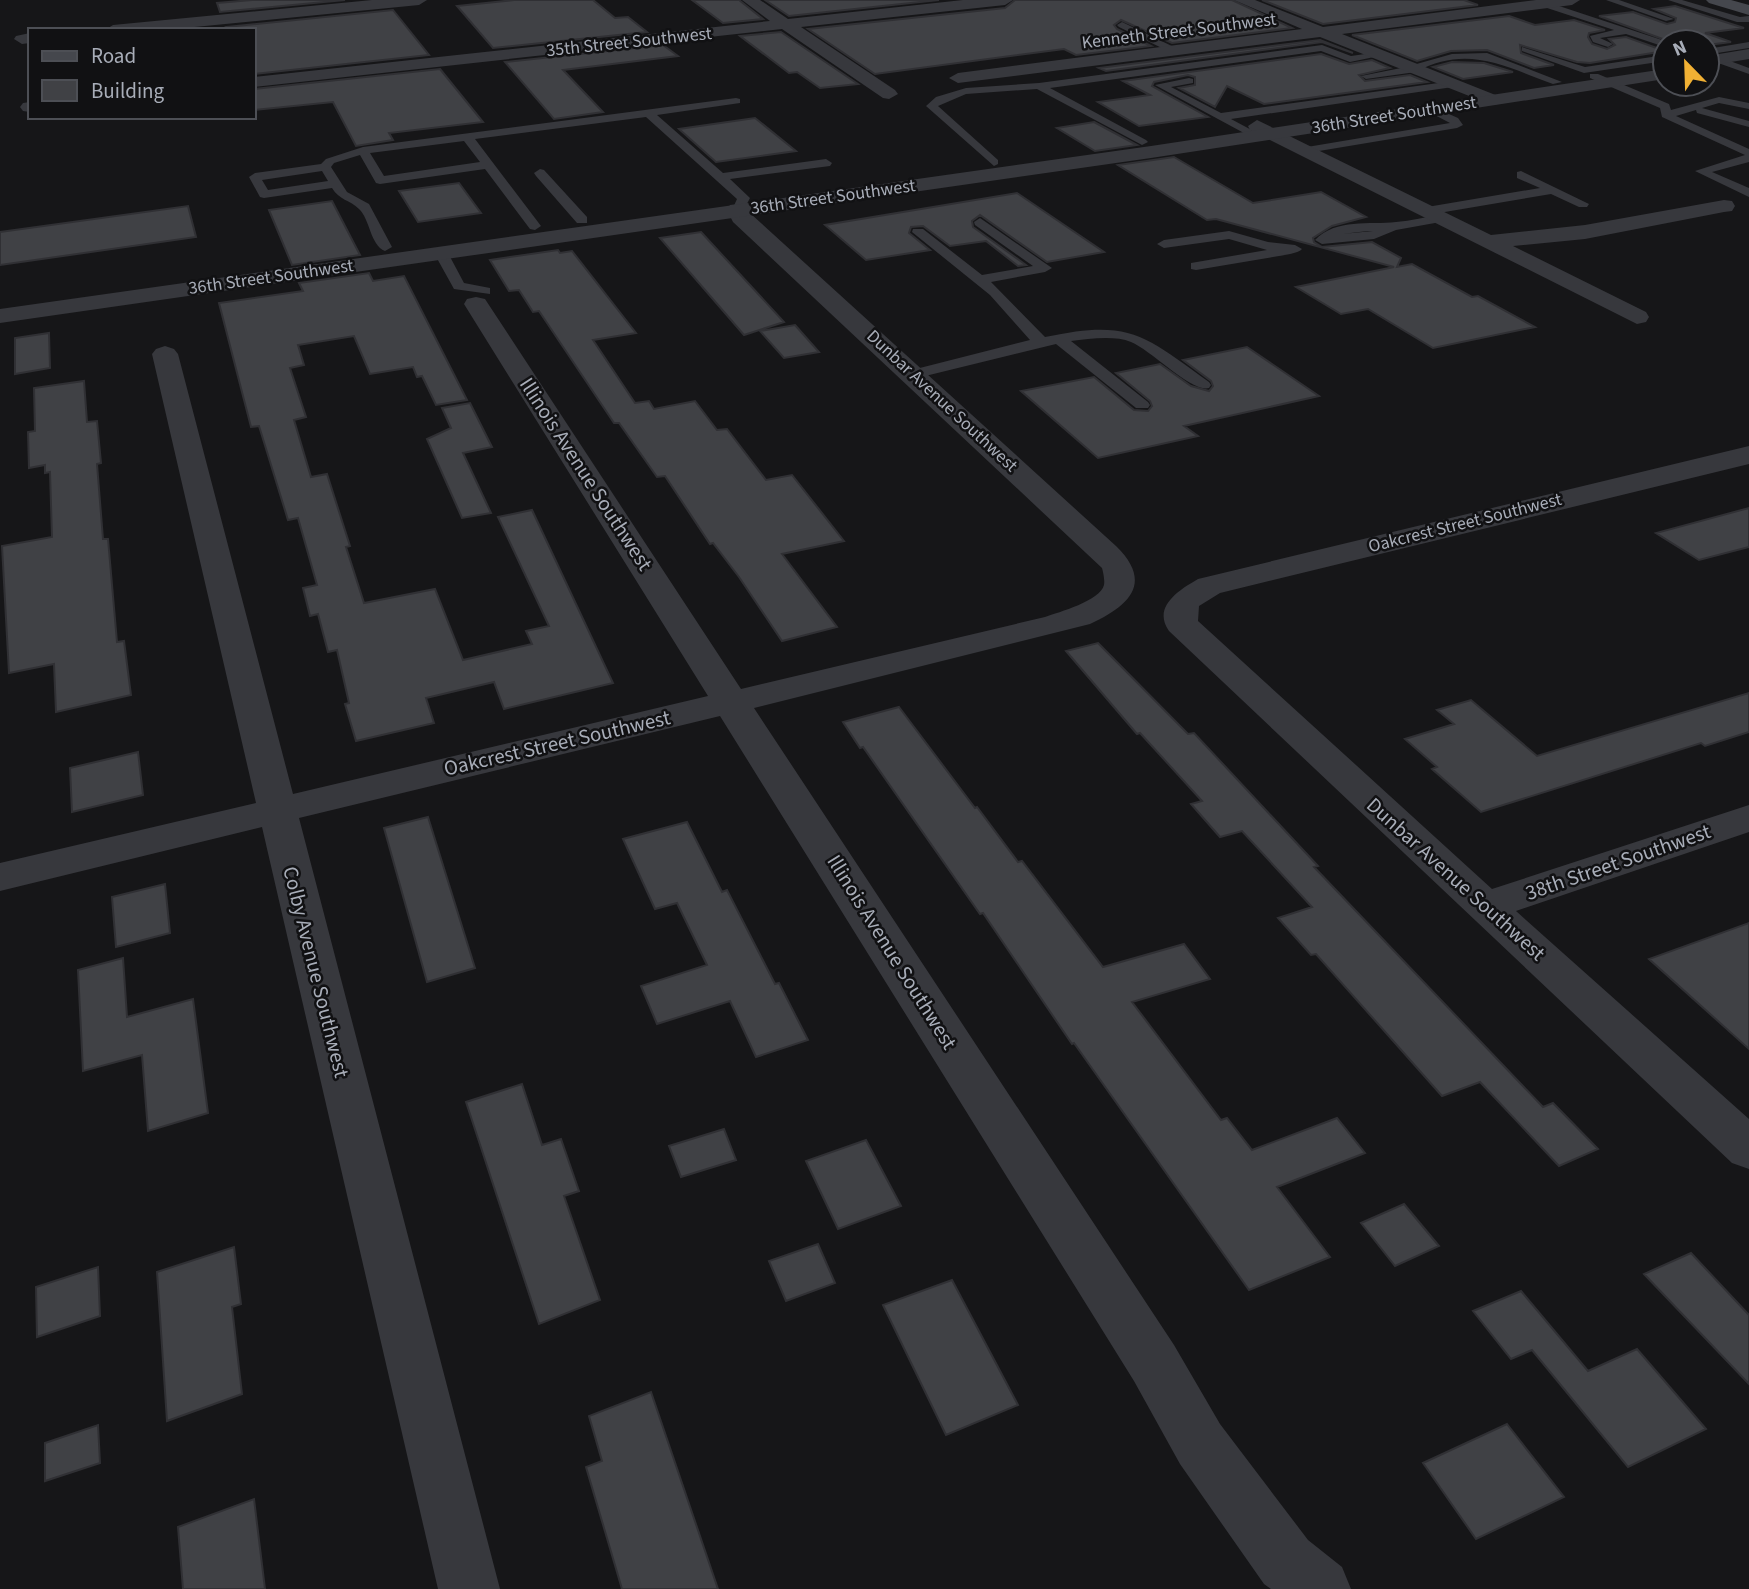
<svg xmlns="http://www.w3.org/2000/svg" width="1749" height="1589" font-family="'Source Sans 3',sans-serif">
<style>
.building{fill:#404145;stroke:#303034;stroke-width:2}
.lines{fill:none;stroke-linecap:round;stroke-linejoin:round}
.service{fill:#37383d;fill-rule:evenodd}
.minor{fill:#37383d;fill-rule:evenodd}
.tertiary{fill:#37383d;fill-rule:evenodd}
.secondary{fill:#45474d;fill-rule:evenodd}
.labels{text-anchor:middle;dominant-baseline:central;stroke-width:5;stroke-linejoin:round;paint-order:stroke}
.far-street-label{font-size:18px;fill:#a8adb8;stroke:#111113}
.street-label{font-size:21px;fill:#a8adb8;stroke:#111113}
</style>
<rect width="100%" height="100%" fill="#161618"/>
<!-- building -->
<path class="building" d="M252 0H345L220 12 217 3Z
M514 0H593L615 18 628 17 647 32 493 48 457 6Z
M692 0H739L763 19 723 23Z
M765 0H939L789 16Z
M1015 0H1232L1292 28 1172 43 1121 20 1114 25 1117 29 1151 46 1076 55 1064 49 875 74 808 29 1005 8Z
M1262 0H1464L1478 5 1323 24Z
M1675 6 1744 28 1705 33 1731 42 1707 45V42H1671L1599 16 1633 12 1667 24 1675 22 1676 18 1654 9Z
M393 10 429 55 254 74V30H228L226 27Z
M1509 16 1535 25 1574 20 1605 30 1589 33 1588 37 1592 44 1607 49 1615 45 1609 39 1626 37 1665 51 1590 63 1577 62 1520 45 1521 53 1554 65 1534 68 1487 50 1451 51 1417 61 1352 35Z
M781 32 858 84 820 88 797 72 789 73 740 36Z
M1320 40 1353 53 1322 42 1106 71 1099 68Z
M663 45 678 56 563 70 603 112 554 119 505 62Z
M1321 54 1349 64 1372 60 1390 68 1359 75 1365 81 1410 75 1427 82 1264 104 1227 86 1215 107 1179 88 1195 85V77L1188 75 1154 82 1152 86 1208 117 1139 126 1098 102 1150 95 1123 81Z
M1452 62 1484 63 1513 72 1463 79 1433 67Z
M440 69 483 122 389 133 393 140 356 146 333 102 254 110V89Z
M755 118 796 151 716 162 679 129Z
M1094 122 1137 145 1095 151 1057 128Z
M1174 157 1253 203 1321 192 1366 217 1332 226 1313 238 1314 242 1322 247 1372 242 1401 258 1397 267 1412 264 1472 297 1478 296 1535 327 1433 348 1368 309 1341 314 1296 287 1394 267 1216 219 1207 220 1118 165Z
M459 183 481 213 418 222 399 191Z
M1017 193 1104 252 1047 262 980 215 972 221 973 227 1026 265 1018 266 986 241 950 246 923 226 911 227 909 233 930 250 866 260 825 225Z
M332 201 360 255 292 265 269 210Z
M188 206 196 237 0 265V232Z
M701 232 784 322 744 335 660 238Z
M558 250 560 253 572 251 636 333 593 340 635 403 649 401 654 409 695 401 717 430 727 429 766 480 792 475 844 541 782 554 837 627 782 641 739 577 713 543 710 544 665 476 657 477 619 423H614L539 311 533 312 519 290 509 291 490 260Z
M369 273 373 281 404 276 467 400 436 405 422 376 417 377 413 367 370 374 354 336 298 345 304 365 290 368 306 417 294 420 311 477 327 474 350 546 346 547 364 603 435 589 463 660 532 644 526 631 549 626 498 517 532 510 613 683 504 709 494 682 426 698 434 723 356 741 345 704 349 703 337 650 328 652 318 614 310 616 303 588 317 585 298 518 288 520 259 426 251 427 219 303 303 291 299 283Z
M795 325 819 352 784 358 760 331Z
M49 333 50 368 15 374V338Z
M1247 347 1319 396 1184 426 1198 436 1098 458 1021 391 1094 377 1134 410 1148 411 1152 406 1150 401 1116 373 1160 364 1191 386 1209 391 1213 386 1211 381 1183 360Z
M84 381 87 422 97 421 101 463 97 464 103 539H108L117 642 124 641 131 695 56 712 54 664 9 673 2 546 52 537 50 472 45 473V465L29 468 28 432 35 431 34 388Z
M470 403 492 447 463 453 491 513 462 518 427 439 451 428 442 408Z
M1749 508V547L1699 560 1656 533Z
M1098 643 1188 734 1194 733 1318 866 1314 867 1543 1107 1553 1103 1598 1149 1559 1166 1480 1082 1442 1096 1316 954 1311 955 1278 918 1312 907 1242 831 1220 837 1191 804 1202 801 1140 733 1137 734 1066 651Z
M1749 693V732L1705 746 1701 743 1481 812 1432 769 1437 767 1405 739 1454 724 1437 710 1471 700 1537 756Z
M899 707 975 808 977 807 1018 862 1022 861 1103 967 1184 944 1210 979 1132 1002 1221 1120 1227 1118 1252 1150 1337 1118 1365 1153 1277 1187 1330 1257 1249 1290 1074 1043 1072 1044 983 913 980 914 863 747 860 748 843 722Z
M138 752 143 795 72 812 70 768Z
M428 817 475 968 427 982 384 828Z
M687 822 722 892 727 890 775 984 779 983 808 1040 756 1057 730 1001 657 1024 641 986 707 965 677 903 655 909 623 839Z
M165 884 170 933 116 947 112 897Z
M1749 923V1049L1649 959Z
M123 958 127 1017 193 999 208 1113 148 1131 142 1055 83 1071 78 970Z
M522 1084 542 1145 561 1139 579 1191 564 1196 600 1300 539 1324 466 1102Z
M724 1129 736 1160 681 1177 669 1146Z
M866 1140 901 1206 838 1229 806 1161Z
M1404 1204 1439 1246 1395 1266 1361 1223Z
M818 1244 835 1283 786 1301 769 1261Z
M234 1247 241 1304 232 1307 242 1394 167 1421 157 1272Z
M1691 1253 1749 1315V1384L1644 1274Z
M98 1267 100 1316 37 1337 36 1287Z
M952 1280 1018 1405 946 1435 883 1305Z
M1521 1291 1588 1371 1637 1349 1706 1429 1628 1467 1532 1350 1511 1359 1473 1311Z
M651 1392 718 1589H622L586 1467 602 1461 589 1416Z
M1507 1424 1564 1497 1476 1539 1423 1463Z
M98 1425 100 1463 45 1481V1443Z
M254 1499 265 1589H183L178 1527Z"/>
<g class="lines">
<!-- service -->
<path class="service" d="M1606 0H1619L1674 19 1666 21Z
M1668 0H1682L1740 17 1749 16V22H1737Z
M1544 1 1547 2 1668 42H1665V47L1626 34 1600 38 1613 44 1608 47 1593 42 1590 36 1614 30 1541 6 1539 4Z
M1122 22 1178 49 1180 51 1172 53 1119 27 1117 25Z
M1749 42V48L1711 54 1749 68V74L1707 59V49Z
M1322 45 1351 56 1379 52 1384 55 1350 62 1321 51 1050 88 1146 140 1148 142 1142 145 1037 89 966 94 938 106 998 160V164L994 166 926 106 936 97 966 88 1039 83Z
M1522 47 1585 67 1665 55V61L1584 73 1522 51Z
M1487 53 1562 82 1553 84C1502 65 1466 45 1416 72L1366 79 1361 76 1406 67 1452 54Z
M1590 74H1598L1669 104 1671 110 1719 97 1749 103V109L1719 103 1702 108 1749 121V127L1697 113 1696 110 1676 116 1749 149V162L1712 172 1749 188V197L1695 171 1745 155 1662 117 1660 108 1590 78Z
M1189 78 1193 79V83L1171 87 1221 113 1453 81 1458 84 1453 87 1231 119 1259 134 1261 136 1255 139 1155 85Z
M736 98 740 99V103L657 115 723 173 826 159 832 163 830 166 730 179 750 198 742 213 738 214 732 210 737 199 646 117 475 139 541 226 535 230 530 229 485 169 380 184 376 183 360 155 334 163 331 167 347 192 369 204 392 247 385 251C370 245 370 219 359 209 350 200 339 200 332 188L264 198 260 197 249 177 255 173 321 164 326 159 363 147ZM464 141 480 162 384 176 370 153ZM322 171 328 181 268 190 262 180Z
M1431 106 1458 118 1463 125 1457 128 1307 153 1301 150 1307 147 1450 123 1427 111 1426 109Z
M540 169 544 170 587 217V223H577L536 176 534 173Z
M1521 171 1589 204 1587 207H1579L1551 194 1427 215 1421 211 1427 207 1540 188 1517 178V172Z
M1441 214 1446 215V221L1396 230 1374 239 1322 244 1315 240C1336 218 1370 225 1396 222 1411 221 1426 217 1441 214ZM1368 231H1373L1342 234Z
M980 218 1052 268 1045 272 991 282 1045 337C1129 319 1143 334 1209 382L1211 385 1209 388C1192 393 1151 350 1131 342 1114 335 1089 339 1071 341L1148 402 1150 405 1148 408H1136L1056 344 913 379 908 377 905 374 908 371 1030 340 990 295 912 232 913 229H923L982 275 1033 266 975 225 974 222Z
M1229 231 1268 242 1295 245 1302 249C1299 253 1284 255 1279 256L1196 270 1191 269V263L1267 250 1229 239 1164 248 1157 244 1164 240Z
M441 249 448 253 464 283 490 288V294L454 289 434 253Z"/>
<!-- minor -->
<path class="minor" d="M372 0H427L419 5 164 30H105L113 25Z
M742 0H760L788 19 963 0H1013L1005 5 801 27 895 90 898 94 889 99 883 98 782 29 254 87V77L770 21Z
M1234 0H1255L1323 27 1536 0H1580L1572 5 1342 34 1498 96 1501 100 1498 104 1492 105 1320 37 958 83 949 78 958 73 1302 29Z
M30 33V43L22 44 14 39 16 36Z
M30 102V112L23 111 20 107 23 103Z
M1257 120 1491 235 1585 225 1724 200 1732 201 1735 206 1732 211 1724 212 1585 239 1513 246 1646 312 1649 317 1646 322 1637 324 1250 130 1248 126Z
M738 204 746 205 751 214 1116 546C1154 583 1129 606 1090 624L754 708 1174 1345 1220 1424 1308 1540 1342 1567 1351 1589H1271L1264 1584 1180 1464 1134 1381 720 716 299 818 500 1589H438L262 827 0 891V863L256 803 152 354 156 349 165 346 174 349 178 354 293 794 708 696 464 304 467 299 476 297 485 299 741 689 1045 617C1059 612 1100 601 1104 585 1105 580 1103 572 1102 568L733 222 727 210 730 205Z
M1749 446V464L1220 593 1199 606 1198 621 1492 889 1749 805V832L1516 911 1749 1119V1169L1732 1163 1169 631C1152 607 1179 590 1198 579Z"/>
<!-- tertiary -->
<path class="tertiary" d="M1749 49V59L1707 66V56Z
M1665 69V79L1151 158 0 323V309L1151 146Z"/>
<!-- secondary -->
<path class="secondary" d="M1706 0H1731L1749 5V15L1709 3Z"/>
</g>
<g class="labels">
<!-- far-street labels -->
<g class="far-street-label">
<text transform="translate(1179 31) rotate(-7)">Kenneth Street Southwest</text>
<text transform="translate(629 42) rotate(-6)">35th Street Southwest</text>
<text transform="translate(1394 115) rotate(-9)">36th Street Southwest</text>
<text transform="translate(833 197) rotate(-8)">36th Street Southwest</text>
<text transform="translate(271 277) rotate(-8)">36th Street Southwest</text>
<text transform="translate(942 401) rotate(43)">Dunbar Avenue Southwest</text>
<text transform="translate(1465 523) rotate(-14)">Oakcrest Street Southwest</text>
</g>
<!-- street labels -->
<g class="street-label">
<text transform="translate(586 474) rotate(57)">Illinois Avenue Southwest</text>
<text transform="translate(557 743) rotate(-13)">Oakcrest Street Southwest</text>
<text transform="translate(1618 862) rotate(-19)">38th Street Southwest</text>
<text transform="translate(1456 879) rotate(42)">Dunbar Avenue Southwest</text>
<text transform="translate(892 952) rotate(58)">Illinois Avenue Southwest</text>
<text transform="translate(316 972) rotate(76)">Colby Avenue Southwest</text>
</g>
</g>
<!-- legend -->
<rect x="28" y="28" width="228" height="91" fill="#111113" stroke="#4d4f55" stroke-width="2"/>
<rect x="42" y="51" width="35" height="10" fill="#45474d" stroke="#4d4f55" stroke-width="2"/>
<text x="91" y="63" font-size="21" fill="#a8adb8">Road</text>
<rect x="42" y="80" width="35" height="21" fill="#404145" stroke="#4d4f55" stroke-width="2"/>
<text x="91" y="98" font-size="21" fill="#a8adb8">Building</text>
<!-- north arrow -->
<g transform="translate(1686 63) rotate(337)"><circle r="33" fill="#111113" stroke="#4d4f55" stroke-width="2"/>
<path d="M0-5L12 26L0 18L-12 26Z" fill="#f2b134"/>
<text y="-10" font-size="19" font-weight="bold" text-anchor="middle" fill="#a8adb8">N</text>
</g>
</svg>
